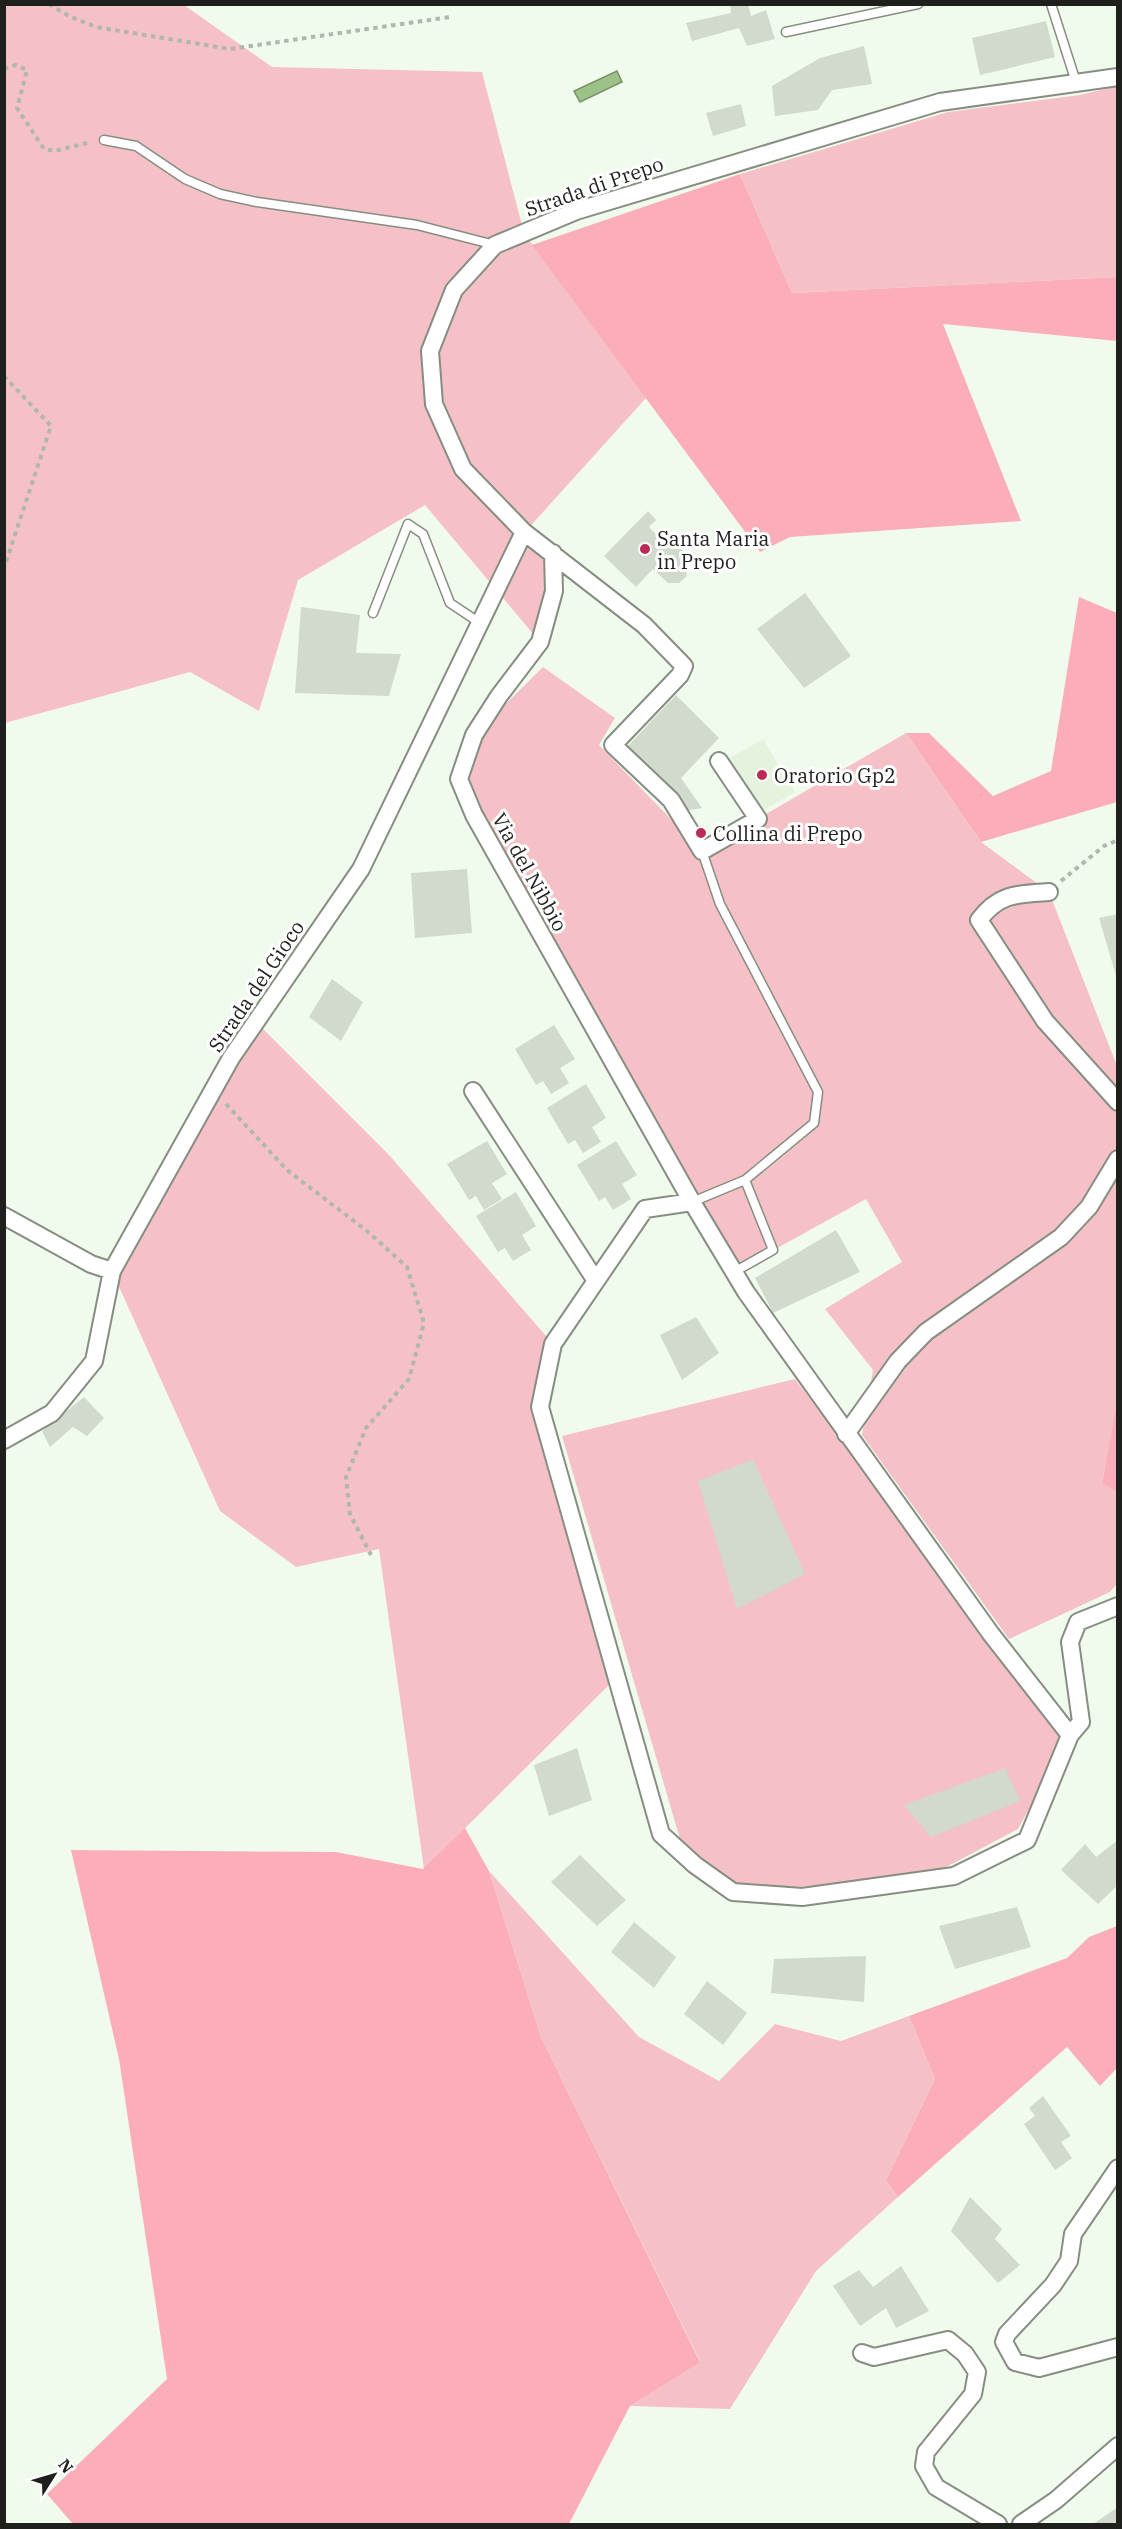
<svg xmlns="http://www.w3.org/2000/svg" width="1122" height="2529" font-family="'IBM Plex Serif',serif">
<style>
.built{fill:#e5f3de}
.green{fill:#f6c0c7}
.forest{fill:#fbaeba}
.water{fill:#9cc287;stroke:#769167;stroke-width:1.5}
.building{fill:#d1dacc}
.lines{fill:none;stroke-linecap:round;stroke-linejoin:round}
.service-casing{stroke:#858e81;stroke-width:11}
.minor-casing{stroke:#858e81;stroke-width:20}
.path{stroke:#b0b7ac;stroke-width:4;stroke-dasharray:4.5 4.5;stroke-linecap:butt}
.service{stroke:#fff;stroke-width:8}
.minor{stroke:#fff;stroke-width:16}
.poi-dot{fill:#bb2b55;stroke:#fff;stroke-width:2}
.labels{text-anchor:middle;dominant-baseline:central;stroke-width:6;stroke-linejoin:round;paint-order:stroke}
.street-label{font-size:20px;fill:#1d201b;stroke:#fff}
.poi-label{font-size:20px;fill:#1d201b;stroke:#fff;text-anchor:start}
</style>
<rect width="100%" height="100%" fill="#f1fbed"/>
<!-- built -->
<path class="built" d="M763 739 795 792 761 812 730 758Z"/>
<!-- green -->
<path class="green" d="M5 5H184L272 67 482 72 524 233 646 398 525 532 553 553 540 642 425 505 298 580 259 711 190 672 5 723Z
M1117 86V277L792 293 740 174 948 112 1080 95Z
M543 667 615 718 599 745 702 851 906 733 981 842 1049 892 1117 1066 1118 1403 1102 1482 1117 1492V1584L1110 1592 1009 1639 862 1435 873 1370 825 1309 902 1262 866 1199 734 1272 459 779 474 735Z
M256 1022 389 1155 553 1344 541 1407 617 1677 424 1869 379 1549 296 1567 220 1511 112 1271Z
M795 1379 1068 1739 1018 1829 937 1872 743 1893 680 1839 562 1436Z
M489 1871 639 2037 719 2081 775 2024 841 2041 909 2016 935 2079 886 2180 898 2197 816 2271 730 2409 630 2406 700 2361 541 2037Z"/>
<!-- forest -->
<path class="forest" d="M740 174 792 293 1117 277V341L943 324 1021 521 790 537 760 552 532 245Z
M1079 597 1117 613V802L981 842 906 733H929L993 796 1051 771Z
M1117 1403V1492L1102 1483Z
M465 1828 489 1871 541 2037 700 2362 630 2406 569 2524H73L47 2494 167 2379 119 2059 71 1850 336 1852 423 1869Z
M1117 1926V2068L1100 2086 1067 2047 898 2197 886 2180 935 2079 909 2016 1067 1958 1089 1937Z"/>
<!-- water -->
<path class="water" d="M617 71 622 82 580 102 574 91Z"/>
<!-- building -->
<path class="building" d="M730 4H748L751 16 766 10 775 39 747 46 739 28 692 41 686 23 731 13Z
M1046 21 1055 57 980 75 972 38Z
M864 46 872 84 832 90 818 110 775 116 772 86 820 58Z
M741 104 746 126 713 136 706 113Z
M648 511 656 520 649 527 667 545 672 540 685 553 679 558 685 565 687 576 679 583H668L653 569 636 587 604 556Z
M805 593 851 656 804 688 757 629Z
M301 607 360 615 356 653 401 654 389 696 295 693Z
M676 695 719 738 681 778 702 808 685 811 626 748Z
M467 869 472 933 415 938 411 873Z
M1118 914V979H1117L1099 918Z
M332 979 363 1002 341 1041 309 1017Z
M554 1025 575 1059 560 1068 569 1083 551 1094 543 1081 536 1085 515 1049Z
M586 1084 606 1118 592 1127 601 1142 583 1153 575 1140 568 1144 547 1108Z
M487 1141 507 1174 492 1183 502 1199 484 1210 476 1196 469 1200 447 1164Z
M616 1141 637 1175 622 1184 631 1199 613 1210 605 1197 599 1201 577 1165Z
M516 1192 536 1226 522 1235 531 1250 513 1261 505 1248 498 1252 476 1216Z
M836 1230 860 1272 773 1313 755 1278Z
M696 1317 719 1353 682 1380 660 1335Z
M84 1397 104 1418 87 1436 73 1427 50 1447 42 1431Z
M753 1459 805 1574 737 1609 698 1481Z
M577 1748 592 1800 549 1816 534 1765Z
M1005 1768 1020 1801 931 1837 904 1805Z
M1118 1840V1885L1098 1904 1061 1870 1085 1844 1096 1857Z
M580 1855 626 1900 597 1926 551 1882Z
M1017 1907 1031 1947 955 1969 939 1926Z
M634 1922 676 1957 654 1988 611 1952Z
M866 1956 864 2002 771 1993 774 1959Z
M707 1981 747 2013 723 2045 684 2014Z
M1043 2096 1071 2136 1061 2142 1072 2158 1055 2170 1024 2124 1035 2116 1029 2108Z
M970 2197 1002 2229 995 2239 1020 2265 998 2283 951 2231Z
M901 2266 929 2311 896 2328 886 2308 860 2326 833 2286 859 2270 873 2287Z
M1118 2507V2524H1093Z"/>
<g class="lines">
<defs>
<path id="service" d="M1051 4 1076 82
M786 32 918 4
M104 140 136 146 185 179 220 194 257 202 417 225 495 245
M373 613 408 524 423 534 450 603 480 623
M692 1202 745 1180 814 1123 818 1092 720 904 702 851
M734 1272 773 1250 745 1180"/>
<path id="minor" d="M553 553 554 591 540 642 499 696 474 735 459 779 474 815 692 1202 746 1292 991 1634 1070 1735 1027 1840 954 1876 802 1897 733 1892 695 1865 661 1834 540 1407 553 1344 645 1209 692 1202
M719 761 758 819 702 851 671 800 613 745 680 675 684 666 644 625 524 532 463 469 434 404 430 351 454 290 495 245 576 211 940 102 1118 77
M1049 892C1018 894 999 893 979 920L1045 1021 1118 1102
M473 1091 596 1281
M4 1216 91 1264 112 1271
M846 1434 898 1361 926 1332 1061 1237 1089 1207 1118 1159
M4 1440 52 1413 94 1361 112 1271 231 1058 361 869 524 532
M1070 1735 1081 1722 1070 1642 1078 1622 1118 1606
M1118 2168 1073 2234 1069 2261 1053 2285 1007 2334 1004 2342 1015 2362 1039 2368 1118 2347
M862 2353 874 2357 948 2340 965 2354 977 2372 973 2394 926 2452 924 2466 936 2487 998 2524
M1021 2524 1056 2500 1118 2446"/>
</defs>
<!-- service casing -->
<use href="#service" class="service-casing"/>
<!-- minor casing -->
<use href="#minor" class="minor-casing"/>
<!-- path -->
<path class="path" d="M49 4 69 16 96 27 230 49 450 17
M4 69 16 65 27 70 17 108 44 149 55 151 91 142
M4 376 51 426 4 568
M1061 881 1104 846 1118 840
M226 1104 287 1170 367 1231 407 1267 424 1323 409 1379 366 1428 346 1477 350 1514 371 1555"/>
<!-- service -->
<use href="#service" class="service"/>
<!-- minor -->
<use href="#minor" class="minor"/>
</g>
<!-- markers -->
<g class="poi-dot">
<circle cx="645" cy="549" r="6"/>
<circle cx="762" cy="775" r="6"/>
<circle cx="701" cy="833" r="6"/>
</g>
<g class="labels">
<!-- street labels -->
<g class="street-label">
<text transform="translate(594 186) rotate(-19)">Strada di Prepo</text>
<text transform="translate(530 872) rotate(61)">Via del Nibbio</text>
<text transform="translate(256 986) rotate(-56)">Strada del Gioco</text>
</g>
<!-- poi labels -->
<g class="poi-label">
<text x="657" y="538">Santa Maria<tspan x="657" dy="23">in Prepo</tspan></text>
<text x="774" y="775">Oratorio Gp2</text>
<text x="713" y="833">Collina di Prepo</text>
</g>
</g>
<!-- border -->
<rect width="1122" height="2529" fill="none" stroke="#1d201b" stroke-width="12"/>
<!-- north arrow -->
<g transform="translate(54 2475) rotate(53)" stroke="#ffffff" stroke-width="4.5" paint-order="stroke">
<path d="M0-4.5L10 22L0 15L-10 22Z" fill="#1d201b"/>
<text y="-9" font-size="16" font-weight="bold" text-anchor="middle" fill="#1d201b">N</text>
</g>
</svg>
